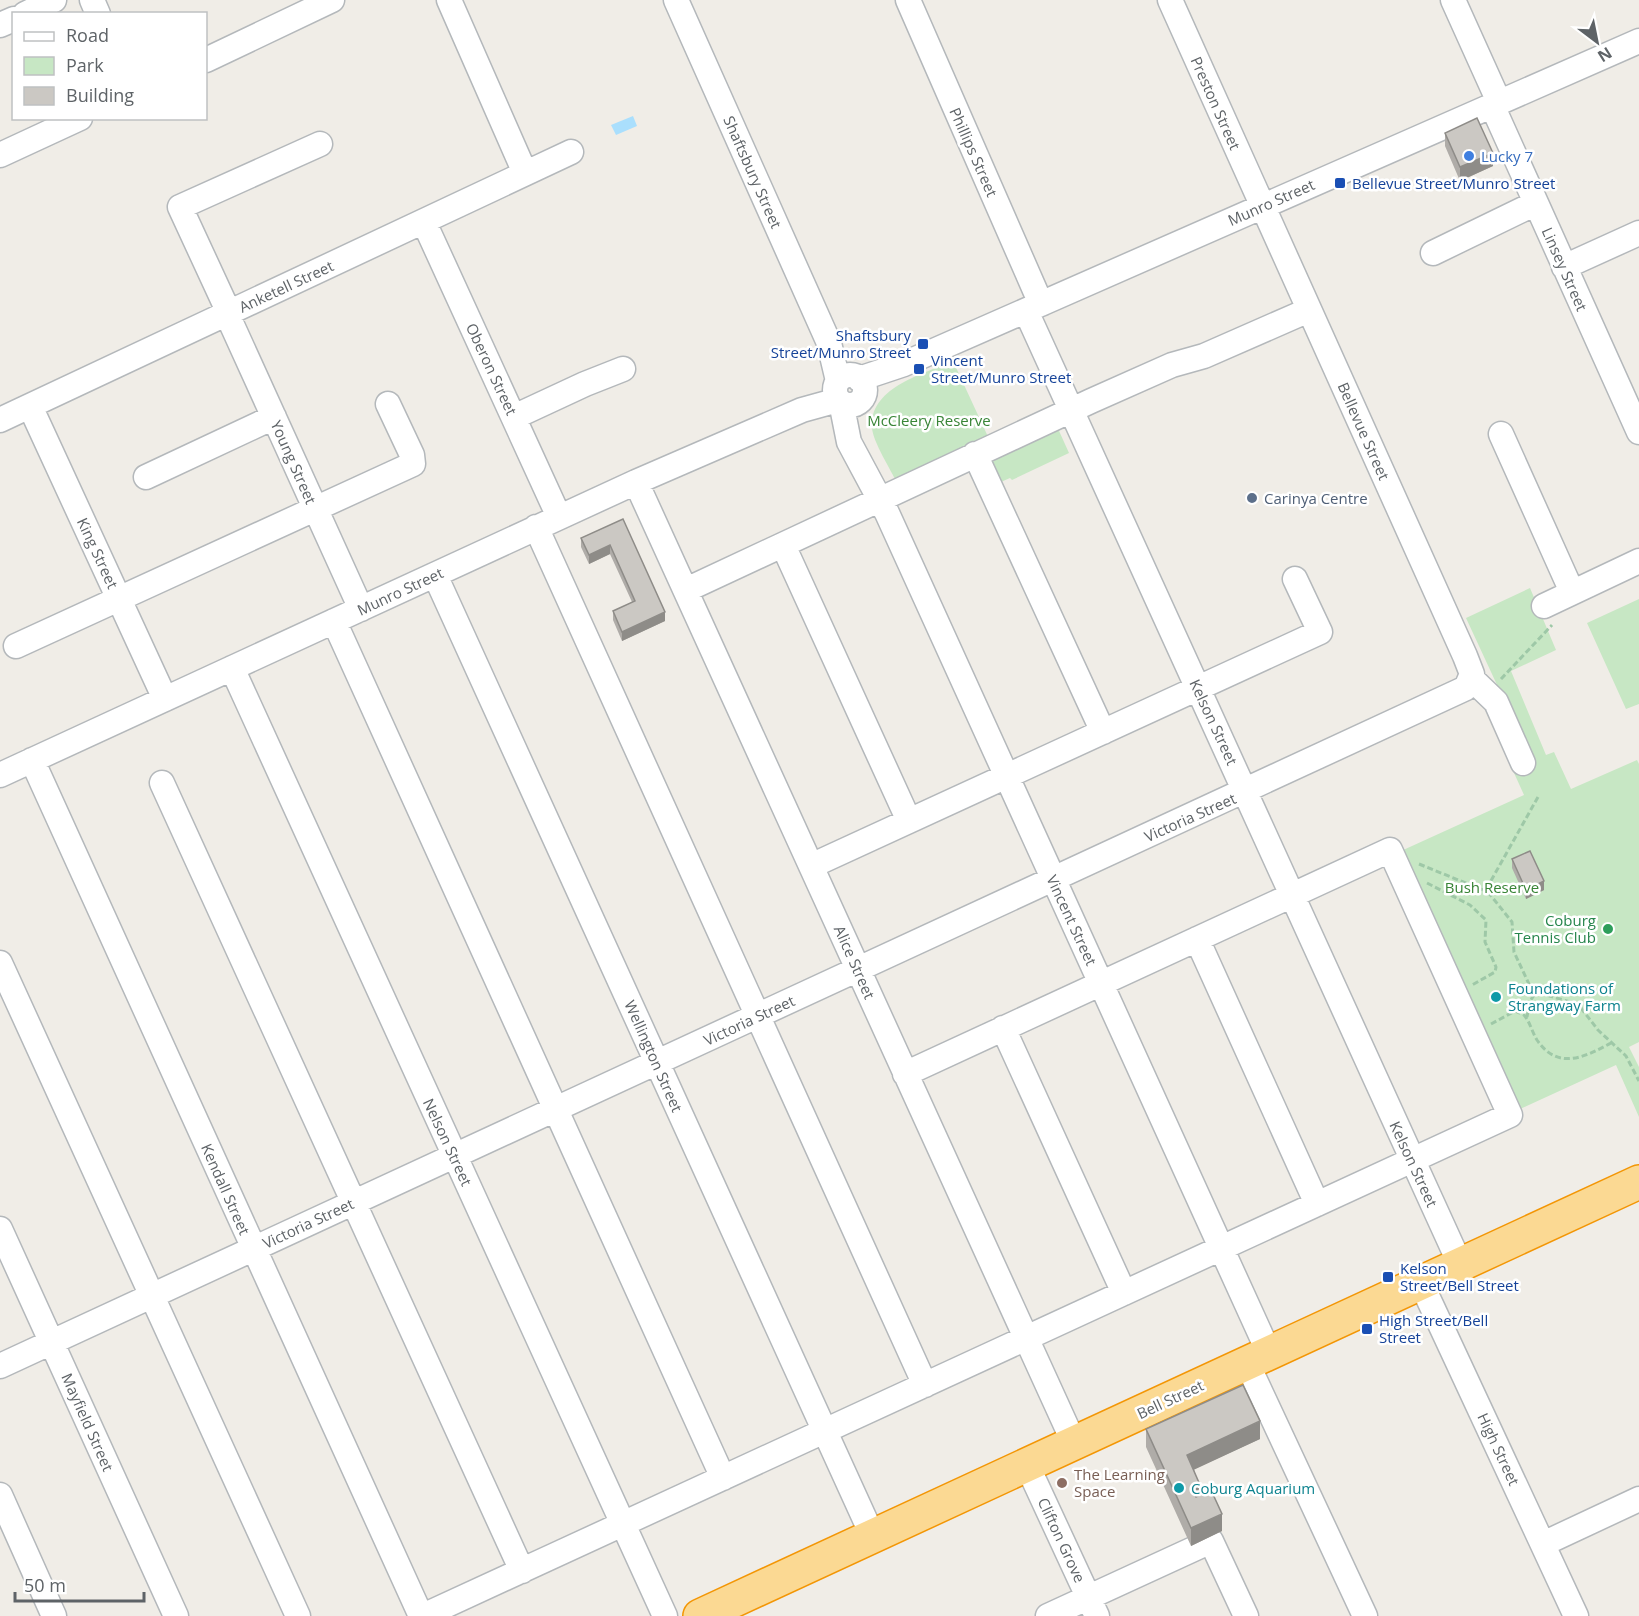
<svg xmlns="http://www.w3.org/2000/svg" width="1639" height="1616" font-family="'Open Sans',sans-serif">
<style>
.green{fill:#c7e7c4}
.water{fill:#aadffd}
.lines{fill:none;stroke-linecap:round;stroke-linejoin:round}
.minor-casing{stroke:#b4b8bb;stroke-width:27}
.highway-casing{stroke:#f39605;stroke-width:36}
.path{stroke:#9ec8a7;stroke-width:3;stroke-dasharray:6 3;stroke-linecap:butt}
.minor{stroke:#fff;stroke-width:24}
.highway{stroke:#fbd993;stroke-width:33}
.wall{fill:#afaca8}
.shaded-wall{fill:#8e8c88}
.building{fill:#cbc8c3;stroke:#8e8c88;stroke-width:1.5}
.shop-dot{fill:#3f7fe0;stroke:#fff;stroke-width:2}
.transit-dot{fill:#1a4fb4;stroke:#fff;stroke-width:2}
.service-dot{fill:#5c6f8a;stroke:#fff;stroke-width:2}
.leisure-dot{fill:#2e9e5b;stroke:#fff;stroke-width:2}
.culture-dot{fill:#0f9aa8;stroke:#fff;stroke-width:2}
.education-dot{fill:#8d6e63;stroke:#fff;stroke-width:2}
.labels{text-anchor:middle;dominant-baseline:central;stroke-width:5;stroke-linejoin:round;paint-order:stroke}
.street-label{font-size:15px;fill:#5e6367;stroke:#fff}
.shop-label{font-size:15px;fill:#366cbe;stroke:#fff;text-anchor:start}
.transit-label{font-size:15px;fill:#164399;stroke:#fff;text-anchor:start}
.park-label{font-size:15px;fill:#398537;stroke:#fff}
.service-label{font-size:15px;fill:#4e5e75;stroke:#fff;text-anchor:start}
.leisure-label{font-size:15px;fill:#27864d;stroke:#fff;text-anchor:end}
.culture-label{font-size:15px;fill:#0d838f;stroke:#fff;text-anchor:start}
.education-label{font-size:15px;fill:#785e54;stroke:#fff;text-anchor:start}
</style>
<rect width="100%" height="100%" fill="#f0ede7"/>
<!-- green -->
<path class="green" d="M953 361 990 441 897 483C891 470 873 442 872 428 869 387 924 374 953 361Z
M1055 422 1069 453 1012 480 1010 478 994 485 984 455Z
M1530 588 1556 650 1511 671 1546 755 1554 752 1571 789 1637 760 1639 764V1042L1629 1047 1639 1067V1117L1616 1065 1518 1110 1401 851 1524 795 1482 702 1490 697 1498 687 1466 618Z
M1639 599V704L1626 709 1587 623Z"/>
<!-- water -->
<path class="water" d="M633 116 637 126 616 135 611 125Z"/>
<g class="lines">
<defs>
<path id="minor" d="M92 0 98 14
M449 0 525 173
M676 0 829 343 838 381
M908 0 1041 304
M1453 0 1499 102
M25 14 54 0
M0 25 14 19
M206 60 332 0
M1492 105 1639 432
M0 155 80 118
M424 222 559 517
M1433 253 1536 203
M1564 267 1639 233
M1026 311 1460 1264
M229 313 180 207 320 144
M227 314 361 609
M835 390a15 15 0 1 1 30 0a15 15 0 1 1-30 0Z
M859 379 904 364 1639 41
M841 402 849 442 887 513 1269 1353
M30 406 165 699
M514 417 585 384 623 369
M0 420 571 152
M1501 434 1572 592
M975 454 1103 732
M146 477 274 417
M636 482 1074 1443
M536 527 925 1385
M783 545 909 821
M435 575 873 1537
M686 590 1091 401 1172 365 1204 356 1309 310
M1544 606 1639 561
M334 621 723 1478
M16 646 413 464 412 455 388 404
M232 668 665 1616
M1472 679 1496 702 1523 763
M32 760 421 1616
M0 775 636 482 802 410 838 400
M162 783 522 1571
M811 866 1320 632 1295 579
M1197 939 1317 1204
M0 963 298 1616
M1003 1028 1124 1293
M0 1229 176 1616
M1421 1283 1576 1616
M1247 1363 1365 1616
M0 1366 1466 688 1472 674 1465 656 1170 0
M1027 1465 1097 1616
M0 1495 54 1616
M1543 1544 1639 1499
M423 1616 1510 1115 1390 850 905 1074
M1048 1616 1211 1541 1246 1616"/>
<path id="highway" d="M700 1616 1639 1182"/>
</defs>
<!-- minor casing -->
<use href="#minor" class="minor-casing"/>
<!-- highway casing -->
<use href="#highway" class="highway-casing"/>
<!-- path -->
<path class="path" d="M1501 679 1552 625
M1538 797 1488 886V892L1512 922 1514 952 1529 984 1539 993 1574 1003 1581 1008 1598 1030 1626 1056 1639 1081
M1419 864 1488 892
M1427 883 1470 905 1486 920 1485 942 1496 967 1495 972 1472 985
M1527 1017 1530 1001 1537 991
M1491 1024 1515 1011 1524 1015C1530 1022 1532 1032 1537 1040 1558 1071 1585 1057 1611 1043"/>
<!-- minor -->
<use href="#minor" class="minor"/>
<!-- highway -->
<use href="#highway" class="highway"/>
</g>
<!-- wall -->
<path class="wall" d="M1445 133 1493 166 1460 181 1445 146Z
M623 519 665 621 622 641 613 620V611L632 602 610 554 589 564 581 547V538Z
M1512 859 1544 890 1526 899 1512 868Z
M1146 1429 1260 1439 1194 1469 1200 1495 1222 1531 1191 1546 1146 1447Z"/>
<!-- shaded-wall -->
<path class="shaded-wall" d="M1493 153V166L1460 181V167Z
M610 545V554L589 564V555Z
M665 612V621L622 641V632Z
M1544 881V890L1526 899V890Z
M1260 1421V1439L1187 1473V1455Z
M1200 1485V1502L1192 1506V1489Z
M1222 1514V1531L1191 1546V1528Z"/>
<!-- building -->
<path class="building" d="M1477 118 1493 153 1460 167 1445 133Z
M623 519 665 612 622 632 613 611 635 601 610 545 589 555 581 538Z
M1530 851 1544 881 1526 890 1512 859Z
M1243 1385 1260 1421 1187 1455 1200 1485 1192 1489 1196 1497 1211 1490 1222 1514 1191 1528 1146 1429Z"/>
<!-- markers -->
<circle class="shop-dot" cx="1469" cy="156" r="6"/>
<g class="transit-dot">
<rect x="1334" y="177" width="12" height="12" rx="3"/>
<rect x="917" y="338" width="12" height="12" rx="3"/>
<rect x="913" y="363" width="12" height="12" rx="3"/>
<rect x="1382" y="1271" width="12" height="12" rx="3"/>
<rect x="1361" y="1323" width="12" height="12" rx="3"/>
</g>
<circle class="service-dot" cx="1252" cy="498" r="6"/>
<circle class="leisure-dot" cx="1608" cy="929" r="6"/>
<g class="culture-dot">
<circle cx="1496" cy="997" r="6"/>
<circle cx="1179" cy="1488" r="6"/>
</g>
<circle class="education-dot" cx="1062" cy="1483" r="6"/>
<g class="labels">
<!-- street labels -->
<g class="street-label">
<text transform="translate(1216 103) rotate(66)">Preston Street</text>
<text transform="translate(974 152) rotate(66)">Phillips Street</text>
<text transform="translate(753 172) rotate(66)">Shaftsbury Street</text>
<text transform="translate(1271 202) rotate(-24)">Munro Street</text>
<text transform="translate(1565 269) rotate(66)">Linsey Street</text>
<text transform="translate(286 286) rotate(-25)">Anketell Street</text>
<text transform="translate(492 369) rotate(65)">Oberon Street</text>
<text transform="translate(1364 431) rotate(66)">Bellevue Street</text>
<text transform="translate(294 462) rotate(66)">Young Street</text>
<text transform="translate(98 553) rotate(65)">King Street</text>
<text transform="translate(400 591) rotate(-25)">Munro Street</text>
<text transform="translate(1214 722) rotate(65)">Kelson Street</text>
<text transform="translate(1190 817) rotate(-24)">Victoria Street</text>
<text transform="translate(1072 920) rotate(65)">Vincent Street</text>
<text transform="translate(855 962) rotate(66)">Alice Street</text>
<text transform="translate(749 1020) rotate(-25)">Victoria Street</text>
<text transform="translate(654 1056) rotate(66)">Wellington Street</text>
<text transform="translate(448 1142) rotate(65)">Nelson Street</text>
<text transform="translate(1414 1164) rotate(65)">Kelson Street</text>
<text transform="translate(226 1189) rotate(66)">Kendall Street</text>
<text transform="translate(308 1223) rotate(-25)">Victoria Street</text>
<text transform="translate(1170 1399) rotate(-25)">Bell Street</text>
<text transform="translate(88 1422) rotate(66)">Mayfield Street</text>
<text transform="translate(1499 1449) rotate(65)">High Street</text>
<text transform="translate(1062 1540) rotate(65)">Clifton Grove</text>
</g>
<!-- shop labels -->
<g class="shop-label">
<text x="1481" y="156">Lucky 7</text>
</g>
<!-- transit labels -->
<g class="transit-label">
<text x="1352" y="183">Bellevue Street/Munro Street</text>
<text x="911" y="335" text-anchor="end">Shaftsbury<tspan x="911" dy="17">Street/Munro Street</tspan></text>
<text x="931" y="360">Vincent<tspan x="931" dy="17">Street/Munro Street</tspan></text>
<text x="1400" y="1268">Kelson<tspan x="1400" dy="17">Street/Bell Street</tspan></text>
<text x="1379" y="1320">High Street/Bell<tspan x="1379" dy="17">Street</tspan></text>
</g>
<!-- park labels -->
<g class="park-label">
<text x="929" y="420">McCleery Reserve</text>
<text x="1492" y="887">Bush Reserve</text>
</g>
<!-- service labels -->
<g class="service-label">
<text x="1264" y="498">Carinya Centre</text>
</g>
<!-- leisure labels -->
<g class="leisure-label">
<text x="1596" y="920">Coburg<tspan x="1596" dy="17">Tennis Club</tspan></text>
</g>
<!-- culture labels -->
<g class="culture-label">
<text x="1508" y="988">Foundations of<tspan x="1508" dy="17">Strangway Farm</tspan></text>
<text x="1191" y="1488">Coburg Aquarium</text>
</g>
<!-- education labels -->
<g class="education-label">
<text x="1074" y="1474">The Learning<tspan x="1074" dy="17">Space</tspan></text>
</g>
</g>
<!-- legend -->
<rect x="12" y="12" width="195" height="108" fill="#ffffff" stroke="#bfc1c2" stroke-width="1.5"/>
<rect x="24" y="32" width="30" height="9" fill="#ffffff" stroke="#bfc1c2" stroke-width="1.5"/>
<text x="66" y="42" font-size="18" fill="#5e6367">Road</text>
<rect x="24" y="57" width="30" height="18" fill="#c7e7c4" stroke="#bfc1c2" stroke-width="1.5"/>
<text x="66" y="72" font-size="18" fill="#5e6367">Park</text>
<rect x="24" y="87" width="30" height="18" fill="#cbc8c3" stroke="#bfc1c2" stroke-width="1.5"/>
<text x="66" y="102" font-size="18" fill="#5e6367">Building</text>
<!-- north arrow -->
<g transform="translate(1597 42) rotate(148)" stroke="#ffffff" stroke-width="4.5" paint-order="stroke">
<path d="M0-4.5L10 22L0 15L-10 22Z" fill="#5e6367"/>
<text y="-9" font-size="16" font-weight="bold" text-anchor="middle" fill="#5e6367">N</text>
</g>
<!-- scale -->
<path d="M15 1592v9h129v-9" fill="none" stroke="#5e6367" stroke-width="3"/>
<text x="24" y="1592" font-size="18" fill="#5e6367" stroke="#ffffff" stroke-width="4.5" paint-order="stroke">50 m</text>
</svg>
